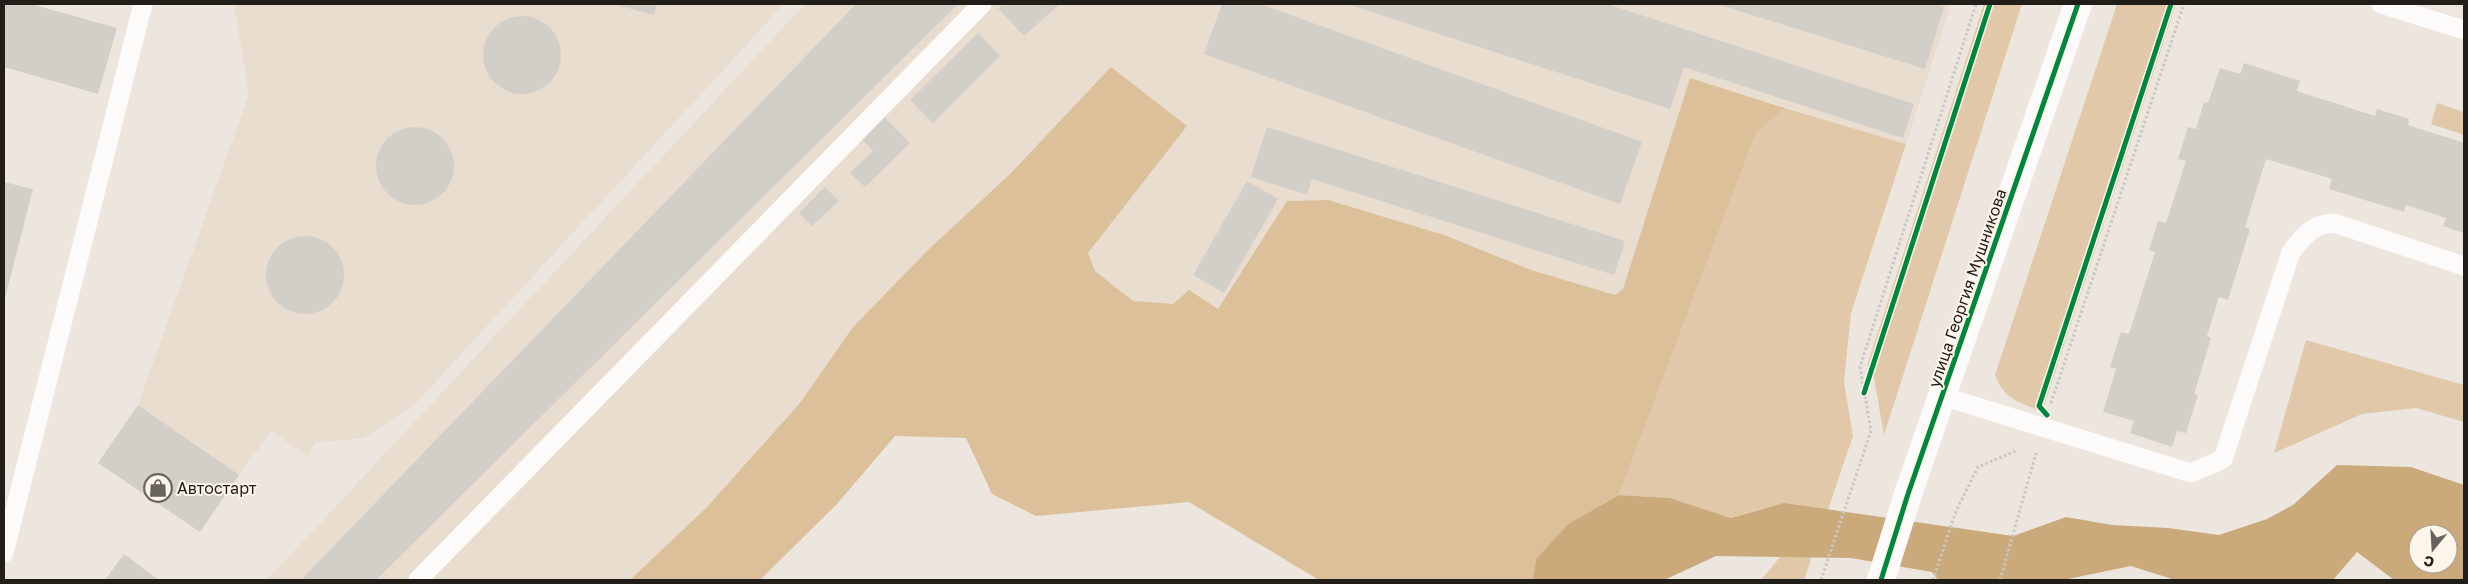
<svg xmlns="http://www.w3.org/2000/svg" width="2468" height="584" font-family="'Golos Text',sans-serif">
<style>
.built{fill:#e8ddcf}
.green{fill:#e0c8a9}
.forest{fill:#dbc09a}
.water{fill:#caa97a;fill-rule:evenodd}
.building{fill:#d2cec8}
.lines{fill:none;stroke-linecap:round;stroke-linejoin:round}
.path{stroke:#c9c7c4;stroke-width:3;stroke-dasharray:2.5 2.5;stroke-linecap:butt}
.lane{stroke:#fcfbfa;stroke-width:19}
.street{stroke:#fcfbfa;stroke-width:28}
.cycleway-casing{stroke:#fdf5ea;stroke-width:8}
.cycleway{stroke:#00873e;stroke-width:5}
.labels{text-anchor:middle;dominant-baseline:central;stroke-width:4;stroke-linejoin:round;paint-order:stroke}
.street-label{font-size:16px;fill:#211d18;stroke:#fdf5ea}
.poi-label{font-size:16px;fill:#211d18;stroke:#fdf5ea;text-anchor:start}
</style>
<rect width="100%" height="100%" fill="#ece6df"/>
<!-- built -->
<path class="built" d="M234 4H784L413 406 364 438 315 443 308 456 271 431 239 475 138 405 249 94Z
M805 4H1951L1906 144 1690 78 1623 289 1615 295 1531 270 1444 235 1328 200 1287 201 1219 310 1133 301 1095 271 1088 253 1187 126 1010 174 928 250 853 327 800 403 707 507 630 580H267Z"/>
<!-- green -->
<path class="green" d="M1984 4H2022L1884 435 1874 378 1867 366Z
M2117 4H2176L2042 412C2019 402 2004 399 1995 375Z
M2437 103 2464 112V135L2431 124Z
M1785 108 1906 144 1851 313 1844 382 1853 436 1804 580H1761L1780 557 1765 508 1731 518 1670 498 1619 495 1756 133Z
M2306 340 2464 385V422L2416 408 2362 414 2274 453Z"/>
<!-- forest -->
<path class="forest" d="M1111 67 1187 126 1088 253 1095 271 1133 301 1173 304 1189 290 1218 309 1287 201 1328 200 1444 235 1531 270 1615 295 1623 289 1690 78 1785 108 1756 133 1619 495 1568 524 1536 559 1533 580H1319L1189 502 1036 516 992 494 966 438 895 436 837 504 760 580H630L707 507 800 403 853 327 928 250 1010 174Z"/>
<!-- water -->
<path class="water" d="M2337 465 2411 467 2464 485V580H2394L2357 552 2333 580H2175L2131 566 2063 580H1938L1932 572 1851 558 1716 556 1664 580H1533L1536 559 1568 524 1619 495 1670 498 1731 518 1784 503 2013 536 2066 517 2112 525 2168 528 2219 535 2267 519 2293 505ZM2418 534H2448V564H2418Z"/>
<!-- building -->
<path class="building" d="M4 4H31L117 28 98 94 4 67Z
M613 4H657L654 15Z
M856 4H958L376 580H301Z
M1004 4H1060L1024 36 998 8Z
M1222 4H1260L1642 142 1620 204 1204 54Z
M1347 4H1607L1914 104 1903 138 1684 67 1670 109Z
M1717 4H1933L1944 7 1925 69Z
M483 55a39 39 0 1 1 78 0a39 39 0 1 1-78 0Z
M978 33 1000 56 933 123 910 100Z
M2244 63 2300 81 2297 91 2375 116 2377 109 2409 119 2408 125 2464 143V233L2443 226 2446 218 2406 205 2404 212 2329 189 2332 179 2266 159 2245 227 2250 229 2228 300 2219 297 2207 336 2211 338 2194 394 2198 395 2186 433 2177 431 2172 447 2130 433 2134 421 2103 412 2116 369 2110 367 2121 332 2129 334 2155 252 2149 250 2158 221 2166 223 2186 161 2178 159 2188 127 2196 129 2204 102 2208 103 2220 68 2240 74Z
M883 116 910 143 865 187 850 173 873 151 861 138Z
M1267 127 1625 241 1614 275 1312 179 1307 195 1251 177Z
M376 166a39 39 0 1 1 78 0a39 39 0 1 1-78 0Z
M1247 181 1278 199 1224 293 1193 275Z
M4 182 33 189 4 302Z
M825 187 839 201 812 226 799 213Z
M266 275a39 39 0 1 1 78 0a39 39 0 1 1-78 0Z
M138 405 239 475 200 532 98 463Z
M124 554 159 580H105Z"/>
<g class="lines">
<!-- path -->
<path class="path" d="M2051 403 2184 4
M1821 580 1871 431 1860 367 1976 4
M1933 580 1956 511 1978 467 2018 450
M2000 580 2036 453"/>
<!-- lane -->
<path class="lane" d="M2381 4 2464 30
M1942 396 2191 473 2223 459 2291 252C2303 236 2313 224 2334 223L2464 266
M4 553 143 4
M418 580 982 4"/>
<!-- street -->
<path class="street" d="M1881 580 1908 494 2078 4"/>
<defs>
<path id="cycleway" d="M1864 393 1990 4
M2047 415 2039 406 2171 4
M1881 580 1908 494 2078 4"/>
</defs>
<!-- cycleway casing -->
<use href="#cycleway" class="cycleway-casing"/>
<!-- cycleway -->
<use href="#cycleway" class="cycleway"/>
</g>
<!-- icons -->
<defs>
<symbol id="shop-ring" viewBox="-11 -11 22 22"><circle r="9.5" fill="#fdf5ea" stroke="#68635e" stroke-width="1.5"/><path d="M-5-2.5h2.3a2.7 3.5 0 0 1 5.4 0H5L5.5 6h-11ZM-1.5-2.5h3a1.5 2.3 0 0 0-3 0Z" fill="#68635e"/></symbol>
</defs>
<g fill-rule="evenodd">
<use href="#shop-ring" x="142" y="472" width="32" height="32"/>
</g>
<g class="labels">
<!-- street labels -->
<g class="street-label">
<text transform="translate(1967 288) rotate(-71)">улица Георгия Мушникова</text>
</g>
<!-- poi labels -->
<g class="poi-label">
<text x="177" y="488">Автостарт</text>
</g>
</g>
<!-- border -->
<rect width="2468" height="584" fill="none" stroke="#211d18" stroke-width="10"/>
<!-- north arrow -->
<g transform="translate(2433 549) rotate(198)"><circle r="24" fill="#fdf5ea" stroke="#a59f96"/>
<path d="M0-4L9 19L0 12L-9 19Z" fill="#68635e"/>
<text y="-8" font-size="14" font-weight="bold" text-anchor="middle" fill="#211d18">С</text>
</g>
</svg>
